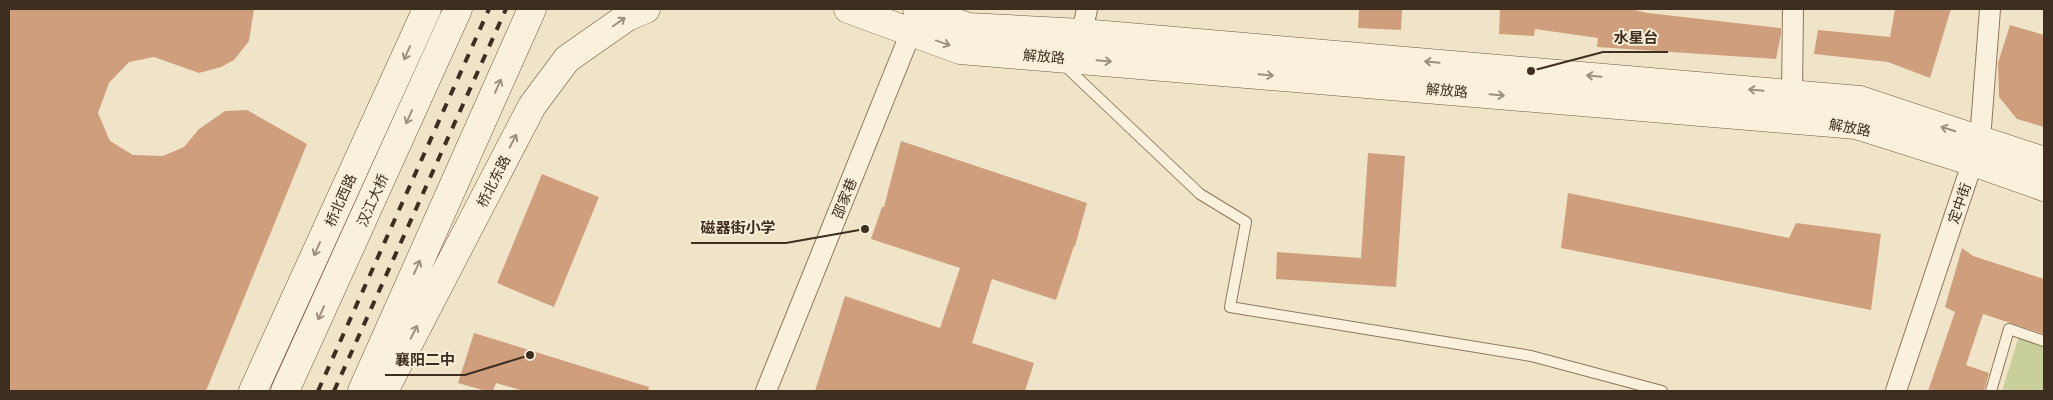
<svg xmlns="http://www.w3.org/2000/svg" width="2053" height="400" font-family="'PT Serif','Noto Sans SC',serif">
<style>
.green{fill:#c9cf9b}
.building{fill:#cf9f7d}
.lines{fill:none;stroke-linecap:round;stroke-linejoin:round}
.lane-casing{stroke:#8d765c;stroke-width:12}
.street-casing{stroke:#8d765c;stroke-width:22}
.secondary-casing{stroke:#6f573f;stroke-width:29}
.lane{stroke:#faf1dc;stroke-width:10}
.street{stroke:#faf1dc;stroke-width:20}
.secondary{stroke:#faf1dc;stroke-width:28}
.rail{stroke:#3d2e20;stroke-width:4;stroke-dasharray:9 9;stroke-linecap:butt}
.oneway{stroke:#9c907e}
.labels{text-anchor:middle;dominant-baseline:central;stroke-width:4;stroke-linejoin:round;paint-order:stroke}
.street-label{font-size:14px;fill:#3d2e20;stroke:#f7eed8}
.leader{fill:none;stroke:#3d2e20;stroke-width:2}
.callout-dot{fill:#3d2e20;stroke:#f7eed8;stroke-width:2}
.callout-label{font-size:15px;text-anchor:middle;font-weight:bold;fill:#3d2e20;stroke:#f7eed8;stroke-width:4;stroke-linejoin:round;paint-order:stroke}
</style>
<rect width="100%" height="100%" fill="#f0e4c8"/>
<!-- green -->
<path class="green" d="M2019 336 2044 345V391H2002Z"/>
<!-- building -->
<path class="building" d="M9 9H254L249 41 234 60 221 67 199 73 154 57 129 62 109 83 98 113 110 141 133 155 163 156 184 147 199 129 225 111 247 110 307 144 206 391H9Z
M1359 9H1402L1401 30 1358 28Z
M1500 9H1630L1648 13 1781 28V34L1776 59 1597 47 1598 38 1535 29 1534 36 1499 34Z
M1895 9H1951L1930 78 1888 62 1814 54 1818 30 1890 37Z
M2010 25 2044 35V127L2017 119 1999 97 1998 63Z
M901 141 1087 203 1075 246H1074L1056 300 992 279 972 343 1034 363 1025 391H815L845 296 940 328 960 268 871 239 882 207H884Z
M1368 153 1405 156 1396 287 1276 279 1277 252 1361 258Z
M542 174 599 197 554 307 497 283Z
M1568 193 1789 238 1796 223 1881 234 1871 310 1561 248Z
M1962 248 1973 256 2044 279V334L1983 314 1966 365 1989 373 1984 391H1928L1955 312 1945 307Z
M474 333 649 387 648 391H524L496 383 493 391H486L458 383Z"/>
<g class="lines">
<defs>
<path id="lane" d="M1063 64 1200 194 1246 222 1230 307 1531 356 1662 391
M1991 391 2009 329 2044 341"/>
<path id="street" d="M1082 33 1087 9
M1792 93 1793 9
M766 391 911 32
M1896 391 1980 140 1990 9"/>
<path id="secondary" d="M848 9 960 50 1856 125 1973 162 2044 187
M917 9 968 27 1082 33 1860 100 2044 161
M253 391 427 9
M285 391 458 9
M362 391 532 9
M384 391 532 106 567 59 627 17 646 9"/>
</defs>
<!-- lane casing -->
<use href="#lane" class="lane-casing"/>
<!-- street casing -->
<use href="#street" class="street-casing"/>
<!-- secondary casing -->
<use href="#secondary" class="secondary-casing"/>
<!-- lane -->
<use href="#lane" class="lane"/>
<!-- street -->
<use href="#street" class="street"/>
<!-- secondary -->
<use href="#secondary" class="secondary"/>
<!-- rail -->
<path class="rail" d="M318 391 489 9
M334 391 506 9"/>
</g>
<!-- one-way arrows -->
<defs><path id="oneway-shaft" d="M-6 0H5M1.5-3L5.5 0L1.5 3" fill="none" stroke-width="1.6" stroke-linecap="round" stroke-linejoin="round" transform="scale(1.25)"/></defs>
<g class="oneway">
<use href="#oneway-shaft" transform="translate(619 22) rotate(-35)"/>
<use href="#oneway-shaft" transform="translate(943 43) rotate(20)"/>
<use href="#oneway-shaft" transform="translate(407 53) rotate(114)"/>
<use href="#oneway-shaft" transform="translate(1104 61) rotate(5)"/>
<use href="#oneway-shaft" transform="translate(1432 62) rotate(-175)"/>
<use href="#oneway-shaft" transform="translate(1266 75) rotate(5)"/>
<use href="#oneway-shaft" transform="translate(1594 76) rotate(-175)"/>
<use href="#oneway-shaft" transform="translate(498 86) rotate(-66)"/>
<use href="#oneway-shaft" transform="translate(1756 90) rotate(-175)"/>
<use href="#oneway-shaft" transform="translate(1497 95) rotate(5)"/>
<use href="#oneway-shaft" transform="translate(409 117) rotate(114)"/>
<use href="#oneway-shaft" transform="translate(1948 129) rotate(-162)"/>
<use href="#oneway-shaft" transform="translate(513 141) rotate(-63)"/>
<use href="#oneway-shaft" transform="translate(317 249) rotate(114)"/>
<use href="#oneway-shaft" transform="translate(417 267) rotate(-66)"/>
<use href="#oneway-shaft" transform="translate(321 313) rotate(114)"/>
<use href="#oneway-shaft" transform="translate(414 332) rotate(-63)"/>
</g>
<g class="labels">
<!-- street labels -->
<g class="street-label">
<text transform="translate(1044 56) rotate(5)">解放路</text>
<text transform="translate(1447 90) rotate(5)">解放路</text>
<text transform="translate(1850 127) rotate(10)">解放路</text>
<text transform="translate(493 181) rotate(-63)">桥北东路</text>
<text transform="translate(844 198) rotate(-68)">邵家巷</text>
<text transform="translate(340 200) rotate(-66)">桥北西路</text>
<text transform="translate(372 200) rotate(-66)">汉江大桥</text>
<text transform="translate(1959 203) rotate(-71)">定中街</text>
</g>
</g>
<!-- callouts -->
<path class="leader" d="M1531 71L1603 52H1668M865 229L786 243H691M530 355L465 375H385"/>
<g class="callout-dot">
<circle cx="1531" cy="71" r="5"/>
<circle cx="865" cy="229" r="5"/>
<circle cx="530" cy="355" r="5"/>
</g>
<g class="callout-label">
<text x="1636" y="43">水星台</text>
<text x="738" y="233">磁器街小学</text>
<text x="425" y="365">襄阳二中</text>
</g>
<!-- border -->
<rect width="2053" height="400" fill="none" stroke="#3d2e20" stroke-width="20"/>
</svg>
